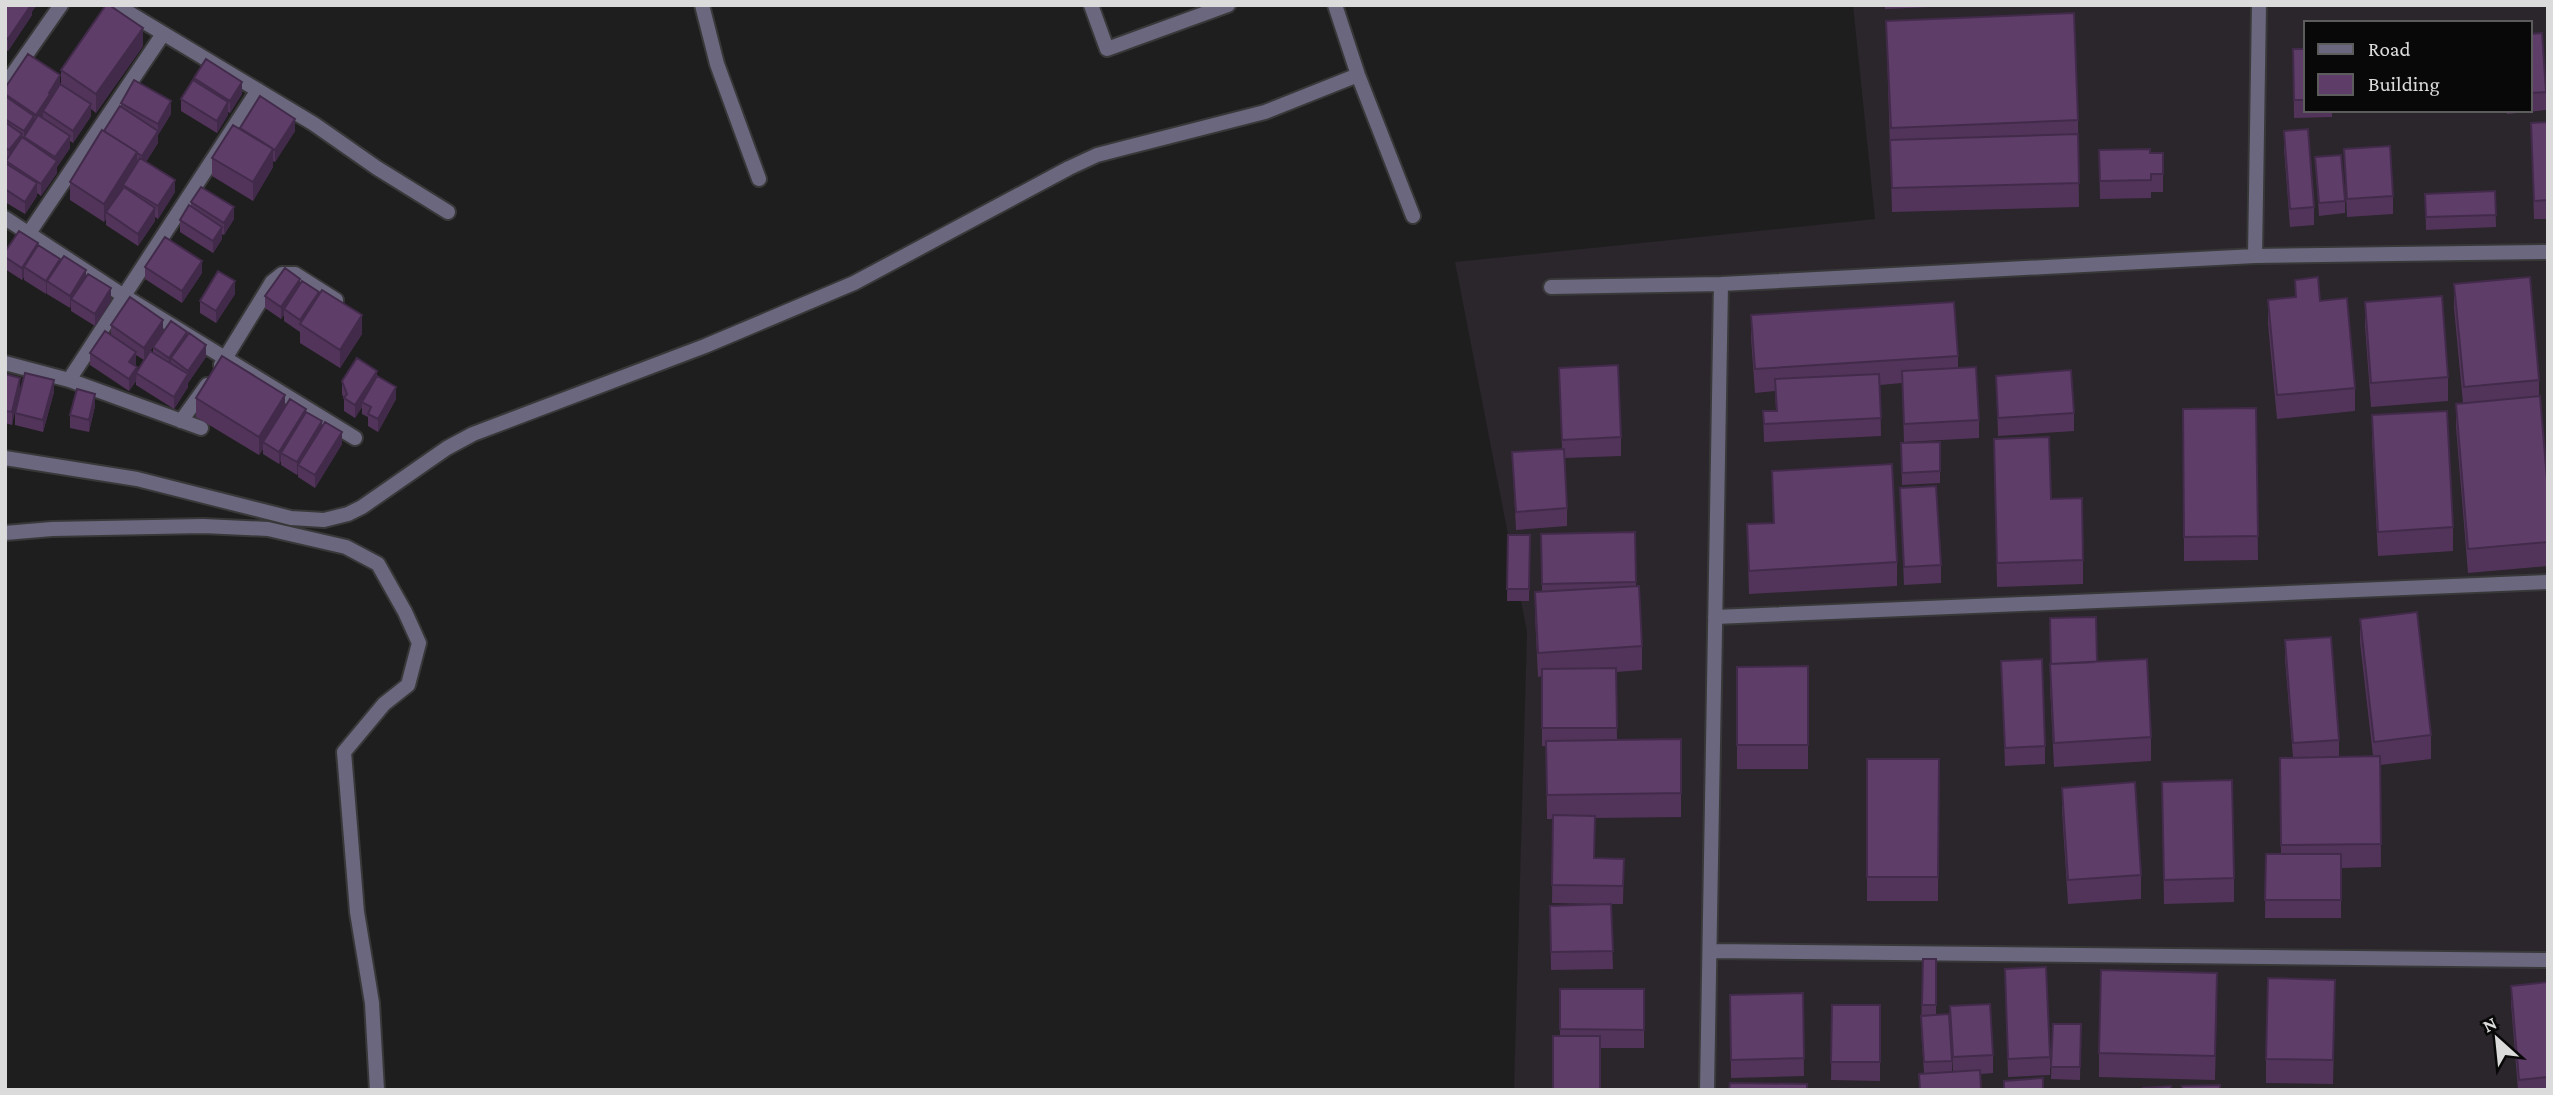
<svg xmlns="http://www.w3.org/2000/svg" width="2553" height="1095" font-family="'Crimson Pro',serif">
<style>
.built{fill:#2b252c;fill-rule:evenodd}
.lines{fill:none;stroke-linecap:round;stroke-linejoin:round}
.street-casing{stroke:#393839;stroke-width:18}
.street{stroke:#6b677f;stroke-width:14}
.wall{fill:#52345a;fill-rule:evenodd}
.shaded-wall{fill:#422b4a}
.building{fill:#5f3d69;stroke:#422b4a;stroke-width:2}
</style>
<rect width="100%" height="100%" fill="#1f1e1f"/>
<!-- built -->
<path class="built" d="M1853 5H2548V1090H1514L1527 632 1455 262 1875 219ZM2306 23H2530V110H2306Z"/>
<g class="lines">
<defs>
<path id="street" d="M116 5 314 124 377 168 448 212
M702 5 717 64 759 179
M1091 5 1107 49 1228 5
M1335 5 1358 75 1413 216
M5 85 61 5
M5 218 124 296 355 438
M29 233 163 34
M2255 256 2259 5
M1551 287 1721 284 2255 256 2548 252
M5 363 69 380 258 90
M221 365 272 282 282 274H295L336 300
M69 380 201 428
M181 421 207 385
M5 458 137 479 291 518 324 520 348 514 362 507 447 448 473 434 705 346 854 283 1069 168 1097 155 1124 148 1265 112 1358 75
M5 533 52 529 203 526 268 529 346 547 378 564 405 612 419 643 408 685 384 704 344 752 357 912 372 1003 377 1090
M1715 617 2548 582
M1712 951 2548 960
M1707 1090 1721 284"/>
</defs>
<!-- street casing -->
<use href="#street" class="street-casing"/>
<!-- street -->
<use href="#street" class="street"/>
</g>
<!-- wall -->
<path class="wall" d="M5 5 32 12V15L8 51 5 49Z
M1885 5H1977L1885 9Z
M1886 21 2078 120 2079 207 1892 212Z
M2530 34 2546 92V110L2507 114 2506 110H2530Z
M143 46 96 113 91 109V116L73 143 70 141V148L57 167V173L41 196 37 193V196L25 214 5 202V163L6 164 5 160V88L61 84V70Z
M2293 49H2306V110H2332V117L2294 118Z
M194 78 242 94 230 113 228 112V115L217 133 181 111V99L194 81Z
M121 103 171 114 158 135V143L146 162 175 192 158 219 155 217V221L138 246 106 225V219L104 222 70 200V182L121 107Z
M2548 122V219H2534L2531 123Z
M240 129 295 131 275 162 273 161V167L253 201 212 176V158Z
M2284 131 2314 207V225L2290 227 2284 149Z
M2344 149 2393 196V214L2347 217Z
M2099 150 2163 153V192H2151V198L2100 199Z
M2315 157 2345 201V213L2319 216Z
M2495 191 2496 227 2426 230 2425 194Z
M191 202 234 219 224 235 222 234V239L213 253 180 232V220L191 207Z
M38 246 60 262 86 275 111 301 95 326 71 311V305L70 308 47 294V291L46 294 24 280V277L22 280 5 269V252Z
M145 267 202 273 182 303 145 279Z
M2295 280 2320 301 2355 388V411L2277 419 2268 324V300L2295 297Z
M300 284 319 295 362 334 340 368 300 343V332L284 321V315L281 319 265 308V296Z
M2454 284 2539 380V396L2548 492V566L2468 573 2456 427V404L2463 403 2454 308Z
M235 294 216 323 200 313V301Z
M2365 302 2448 377V401L2371 407 2365 326Z
M1751 315 1958 356V368L1979 420V438L1904 442 1902 383 1880 385 1881 436 1764 442 1763 411H1776L1775 391 1755 393 1751 338Z
M111 325 187 335 206 357 188 383V387L174 409 136 385V381L129 391 90 365V353L111 335ZM153 347V352L137 372 135 366 136 365V355L144 360Z
M1559 368 1621 437V456L1564 458 1567 508V526L1516 530 1512 452 1562 449Z
M5 374 20 378 12 425 5 423Z
M1996 376 2074 413V431L1998 436Z
M377 377 396 399 378 432 368 426V417L362 414V407L355 418 344 411V399L342 394V381Z
M54 392 43 432 15 425V413Z
M196 398 285 406 306 413 322 426 342 444 315 488 298 477V472L297 475 281 465V461L279 464 263 454V449L259 455 196 417Z
M95 406 89 432 70 428V415Z
M2256 408 2258 560 2184 561 2183 409Z
M2372 415 2453 527V551L2378 556 2372 439Z
M1994 439 2051 499 2083 560V584L1997 587Z
M1940 442V483L1902 485 1901 443Z
M1772 471 1897 562V586L1749 594 1747 524 1773 523Z
M1900 488 1941 565V583L1904 585Z
M1635 532 1636 586 1642 646V670L1616 672 1617 740 1681 739V817L1595 818V858L1624 859 1623 904H1611L1613 969 1551 970 1550 906 1603 904 1552 903 1553 819H1547L1546 746H1542V676L1538 677 1535 616V592H1542L1541 534Z
M1508 535H1530L1529 601H1507Z
M2360 619 2431 735V759L2380 765 2381 867 2341 868V918H2265L2266 854H2281L2280 758 2293 757 2285 659V640L2339 740V757L2373 756 2360 642Z
M2001 661 2045 746V764L2005 766Z
M2097 662 2151 737V761L2054 767 2050 688V664Z
M1808 666V769H1737V667Z
M1867 759H1939L1938 901H1867Z
M2162 782 2234 878V902L2164 904Z
M2062 788 2141 875V899L2068 904 2062 811Z
M1923 959H1936V1015L1952 1061V1072H1953L1950 1006 1993 1055V1073L1980 1074 1981 1090H1919V1074L1924 1073 1921 1028Z
M2005 969 2050 1057V1075L2008 1077Z
M2548 982V1090H2518L2511 1004V986Z
M1560 989H1644V1048H1600L1560 1036Z
M1803 993 1804 1076 1731 1078 1730 995Z
M2217 997 2215 1080 2099 1077V1053Z
M2335 1004 2333 1084 2266 1083V1059Z
M1832 1005H1880V1081L1831 1080Z
M2053 1024H2081L2080 1080 2051 1079Z"/>
<!-- shaded-wall -->
<path class="shaded-wall" d="M31 5H37L32 12V15L8 51V39Z
M143 28V46L96 113V94Z
M60 75V88L43 111V117L36 127V115L49 93Z
M242 82V94L230 113V101Z
M171 101V114L158 135V143L142 168V156L158 132V124Z
M228 102V115L217 133V121Z
M91 104V116L73 143V131Z
M34 116V128L24 137V144V131Z
M295 119V131L275 162V150Z
M22 134V146L9 163V150Z
M70 136V148L57 167V173L41 196V184L55 163V157Z
M273 149V167L253 201V182Z
M137 152V170L123 185V192L106 212V219L104 222V204Z
M175 180V192L158 219V206Z
M37 183V196L25 214V202Z
M234 207V219L224 235V223Z
M155 208V221L138 246V234Z
M222 227V239L213 253V241Z
M38 243V255L24 267V277L22 280V268Z
M60 259V272L47 281V291L46 294V281Z
M202 261V273L182 303V291Z
M86 270V282L71 299V305L70 308V296Z
M300 279V291L284 309V315L281 319V307Z
M235 281V294L216 323V311Z
M111 288V301L95 326V314Z
M362 315V334L340 368V350Z
M163 320V332L144 360V348Z
M187 332V344L171 358V367L169 370V358Z
M206 345V357L188 383V371Z
M136 352V365L129 375V362Z
M137 367 136 381 129 391V379Z
M377 371V383L362 402V407L355 418V405Z
M188 374V387L174 409V397Z
M20 378V390L12 425V412Z
M54 380V392L43 432V420Z
M396 387V399L378 432V419Z
M95 394V406L89 432V420Z
M285 395V413L263 442V449L259 455V437Z
M306 409V421L281 453V461L279 464V452Z
M322 421V433L298 465V472L297 475V462Z
M342 432V444L315 488V475Z"/>
<!-- building -->
<path class="building" d="M5 5H31L8 39 5 37Z
M106 5H109L143 28 96 94 61 70Z
M2074 13 2078 120 1891 128 1886 21Z
M2542 33 2546 92 2530 93V34Z
M2293 49H2306V100H2294Z
M28 54 60 75 49 93 50 94 36 115 5 94V88Z
M206 59 242 82 230 101 194 78Z
M134 80 171 101 158 124 121 103Z
M193 80 228 102 217 121 181 99Z
M60 84 91 104 73 131 43 111Z
M5 96 34 116 24 131 5 119Z
M260 96 295 119 275 150 240 128Z
M120 106 158 131 142 156 137 153V152L104 131Z
M38 115 70 136 55 157 24 137Z
M5 122 22 134 9 150 5 148Z
M2548 122V200L2534 201 2531 123Z
M233 125 273 149 253 182 212 158Z
M2308 129 2314 207 2290 209 2284 131Z
M102 130 137 152 104 204 70 182Z
M2078 134 2079 183 1892 188 1890 140Z
M22 137 57 161 41 184 6 161Z
M2390 146 2393 196 2347 199 2344 149Z
M2150 149V153H2163V174H2151V180L2100 181 2099 150Z
M2341 155 2345 201 2319 203 2315 157Z
M140 158 175 180 158 206 123 185Z
M5 163 37 183 25 202 5 189Z
M124 187 155 208 138 234 106 212Z
M201 187 234 207 224 223 191 202Z
M2495 191 2496 215 2426 217 2425 194Z
M189 205 222 227 213 241 180 220Z
M19 231 38 243 22 268 5 257V252Z
M165 237 202 261 182 291 145 267Z
M38 245 60 259 46 281 24 267Z
M64 256 86 270 70 296 47 281Z
M285 268 300 279 281 307 265 296Z
M218 271 235 281 216 311 200 301Z
M88 274 111 288 95 314 71 299Z
M2318 277 2320 301 2347 298 2355 388 2277 395 2268 300 2296 297 2295 280Z
M2530 277 2539 380 2464 387 2454 284Z
M302 281 319 292 300 320 284 309Z
M322 290 362 315 340 350 300 324Z
M2442 296 2448 377 2371 383 2365 302Z
M130 297 163 320 144 348 111 325Z
M1954 302 1958 356 1755 369 1751 315Z
M171 321 187 332 169 358 153 347Z
M105 331 136 352 129 362 137 367 129 379 90 353Z
M189 333 206 345 188 371 171 358Z
M150 351 188 374 174 397 136 373Z
M222 356 285 395 259 437 196 398Z
M357 358 377 371 355 405 344 398 347 394 342 381Z
M1618 365 1621 437 1562 440 1559 368Z
M1976 367 1979 420 1904 424 1902 371Z
M2071 370 2074 413 1998 418 1996 376Z
M25 373 54 380 43 420 15 413Z
M5 374 20 378 12 412 5 411Z
M1879 374 1881 418 1764 424 1763 411H1777L1775 379Z
M377 376 396 387 378 419 368 414 371 407 362 402Z
M77 389 95 394 89 420 70 415Z
M2540 396 2548 492V542L2468 549 2456 404Z
M290 399 306 409 279 452 263 442Z
M2256 408 2258 536 2184 537 2183 409Z
M2447 411 2453 527 2378 532 2372 415Z
M306 412 322 421 297 462 281 453Z
M325 422 342 432 315 475 298 465Z
M2049 437 2051 499 2082 498 2083 560 1997 563 1994 439Z
M1940 442V471L1902 473 1901 443Z
M1564 449 1567 508 1516 512 1512 452Z
M1892 464 1897 562 1749 571 1747 524 1774 523 1772 471Z
M1936 486 1941 565 1904 567 1900 488Z
M1635 532 1636 582 1542 584 1541 534Z
M1508 535H1530L1529 589H1507Z
M1639 586 1642 646 1538 653 1535 592Z
M2417 612 2431 735 2374 742 2360 619Z
M2096 617 2097 662 2051 664 2050 618Z
M2331 637 2339 740 2293 743 2285 640Z
M2042 659 2045 746 2005 748 2001 661Z
M2147 659 2151 737 2054 743 2050 664Z
M1808 666V745H1737V667Z
M1616 668 1617 728H1542V669Z
M1681 739V793L1547 795 1546 741Z
M2380 756 2381 844 2281 845 2280 758Z
M1867 759H1939L1938 877H1867Z
M2232 780 2234 878 2164 880 2162 782Z
M2135 782 2141 875 2068 880 2062 788Z
M1553 815 1595 816 1594 858 1624 859 1623 886 1552 885Z
M2266 854H2341V900H2265Z
M1611 904 1613 951 1551 952 1550 906Z
M1923 959H1936V1005H1922Z
M2046 967 2050 1057 2008 1059 2005 969Z
M2101 970 2217 973 2215 1056 2099 1053Z
M2268 978 2335 980 2333 1060 2266 1059Z
M2548 982V1077L2519 1080 2511 986Z
M1560 989H1644V1030L1560 1029Z
M1803 993 1804 1058 1731 1060 1730 995Z
M1990 1004 1993 1055 1953 1057 1950 1006Z
M1832 1005H1880V1062H1831Z
M1949 1014 1952 1061 1924 1062 1921 1016Z
M2053 1024H2081L2080 1067H2051Z
M1553 1036H1600V1090H1553Z
M1980 1070 1981 1090H1920L1919 1074Z
M2043 1078V1090H2004V1081Z
M1730 1083 1807 1084V1090H1729Z
M2220 1085V1090H2182V1086Z
M2171 1086V1090H2143V1088Z"/>
<!-- border -->
<rect width="2553" height="1095" fill="none" stroke="#dcdbdc" stroke-width="14"/>
<!-- legend -->
<rect x="2304" y="21" width="228" height="91" fill="#090809" stroke="#5d5c5d" stroke-width="2"/>
<rect x="2318" y="44" width="35" height="10" fill="#6b677f" stroke="#5d5c5d" stroke-width="2"/>
<text x="2368" y="56" font-size="21" fill="#dcdbdc">Road</text>
<rect x="2318" y="74" width="35" height="21" fill="#5f3d69" stroke="#5d5c5d" stroke-width="2"/>
<text x="2368" y="91" font-size="21" fill="#dcdbdc">Building</text>
<!-- north arrow -->
<g transform="translate(2497 1039) rotate(333)" stroke="#090809" stroke-width="5" paint-order="stroke">
<path d="M0-5L12 26L0 18L-12 26Z" fill="#dcdbdc"/>
<text y="-10" font-size="19" font-weight="bold" text-anchor="middle" fill="#dcdbdc">N</text>
</g>
</svg>
